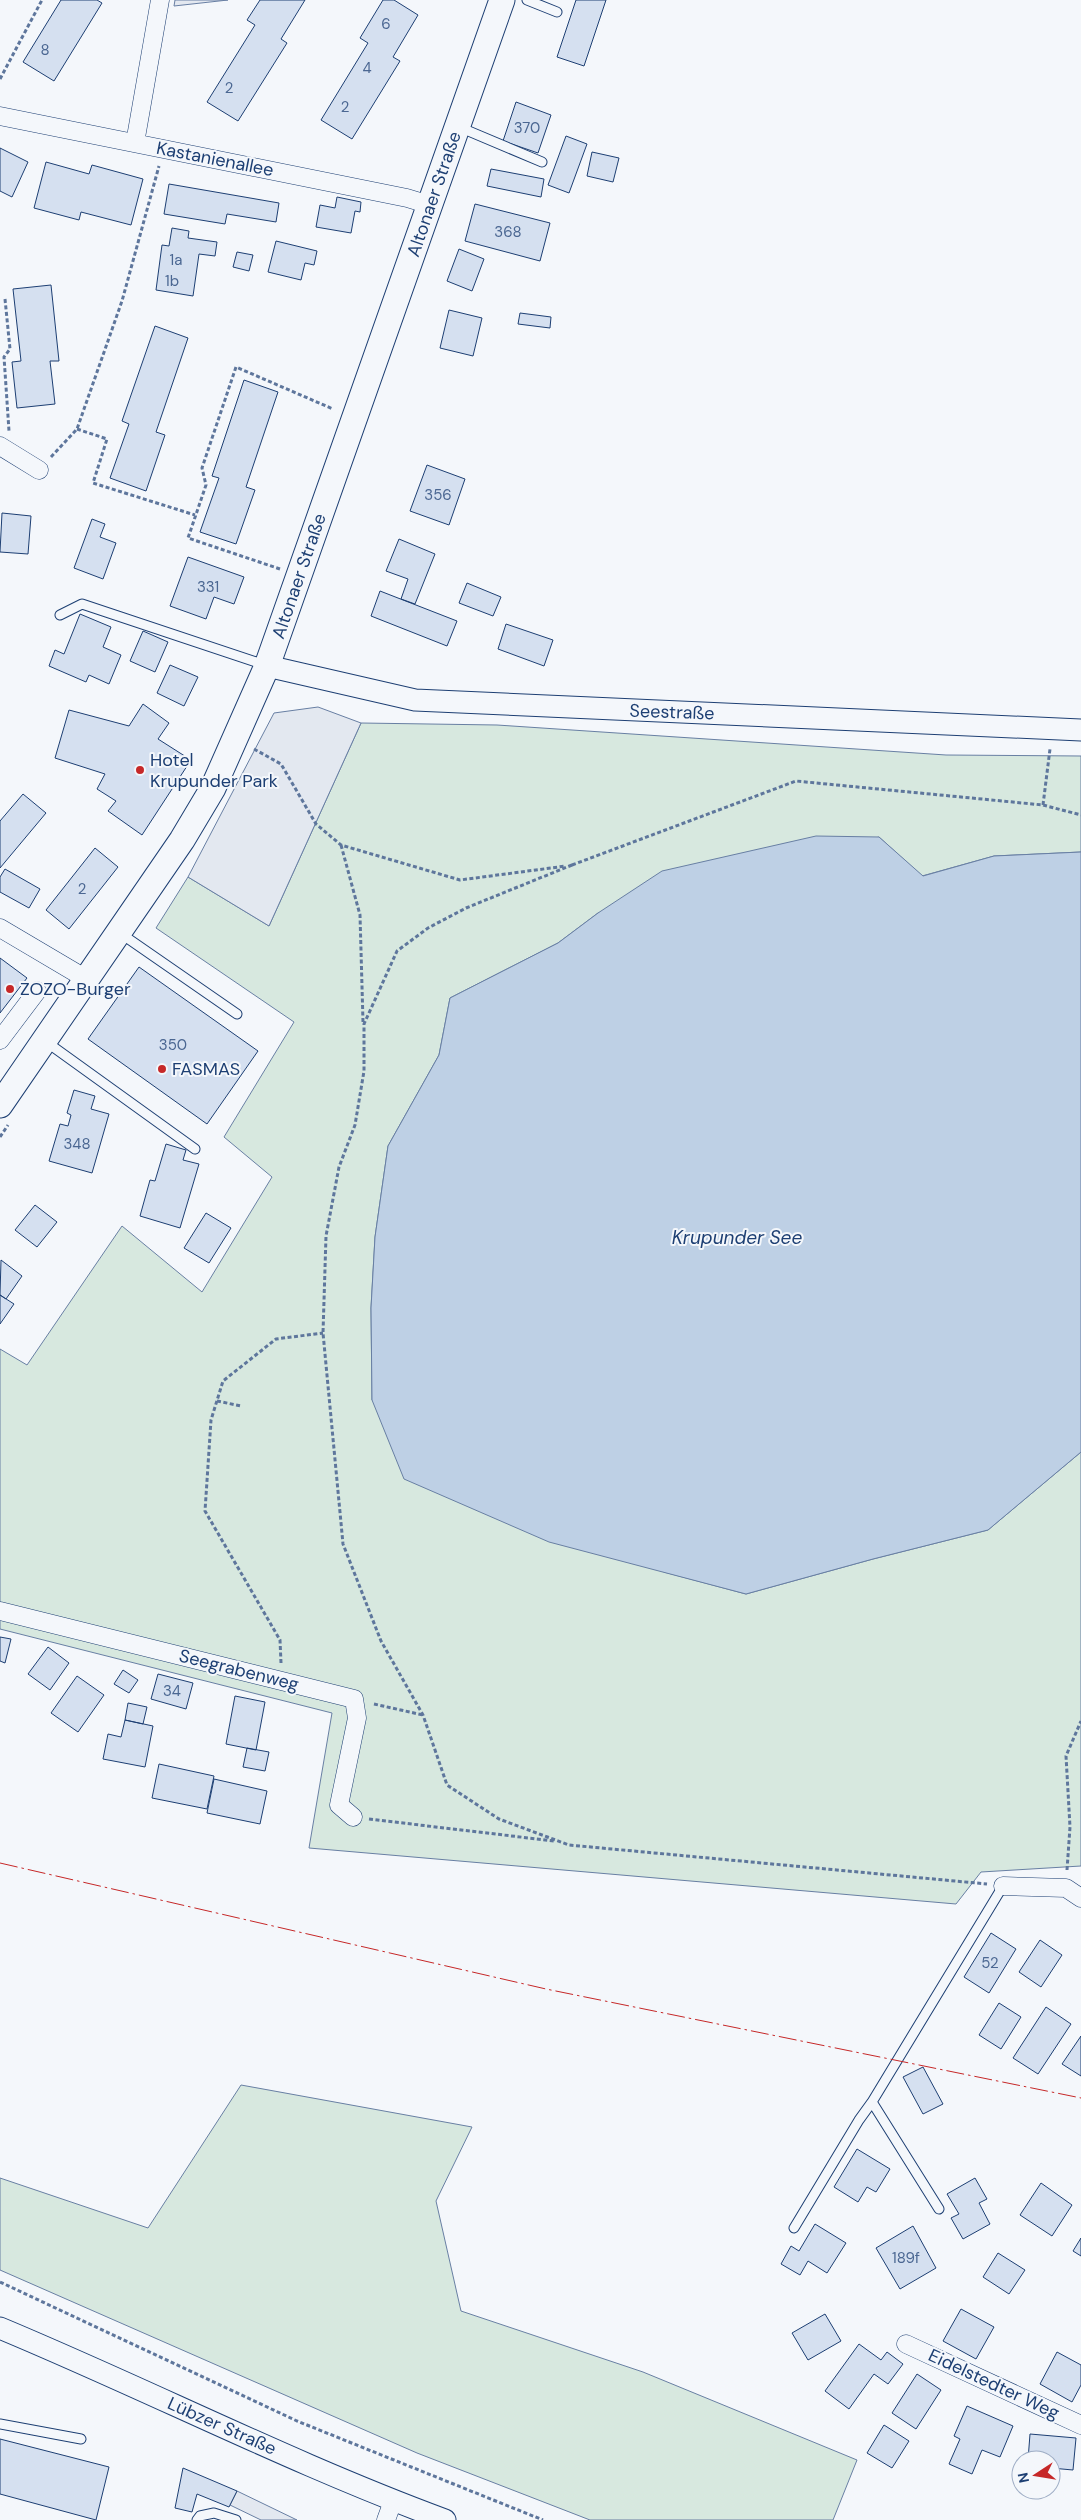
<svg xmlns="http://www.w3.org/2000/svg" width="1081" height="2520" font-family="'DM Sans',sans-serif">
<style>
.green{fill:#d7e8df;stroke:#687fa3}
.parking{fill:#e3e8f0;stroke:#687fa3}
.water{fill:#bed0e5;stroke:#687fa3}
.building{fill:#d5e0f0;stroke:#1d3f73}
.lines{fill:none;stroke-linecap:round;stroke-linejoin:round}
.service-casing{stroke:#1d3f73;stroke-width:11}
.minor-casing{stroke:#1d3f73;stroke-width:19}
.tertiary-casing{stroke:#1d3f73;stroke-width:23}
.secondary-casing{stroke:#1d3f73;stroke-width:27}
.path{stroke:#5e769c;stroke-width:3;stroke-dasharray:4 2.5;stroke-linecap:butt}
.service{stroke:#f4f7fb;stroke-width:9}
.minor{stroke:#f4f7fb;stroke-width:18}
.tertiary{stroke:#f4f7fb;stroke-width:21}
.secondary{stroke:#f4f7fb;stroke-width:25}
.power{stroke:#c62828;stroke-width:1;stroke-dasharray:18 4 2.5 4;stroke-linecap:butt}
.poi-dot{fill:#c62828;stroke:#f4f7fb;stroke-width:2}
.labels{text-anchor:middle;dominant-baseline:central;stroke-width:4;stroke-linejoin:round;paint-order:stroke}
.number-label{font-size:15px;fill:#4b6792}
.street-label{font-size:18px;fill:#1d3f73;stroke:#f4f7fb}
.poi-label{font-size:18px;fill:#1d3f73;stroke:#f4f7fb;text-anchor:start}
.water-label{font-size:19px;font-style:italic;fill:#1d3f73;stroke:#f4f7fb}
</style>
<rect width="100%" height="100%" fill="#f4f7fb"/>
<!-- green -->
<path class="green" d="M361 723 497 725 946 755 1081 756V852L994 856 922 876 879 837 598 913 558 943 450 998 439 1055 388 1146 375 1237 371 1308 372 1400 664 1572 746 1594 873 1559 988 1530 1081 1452V1866L981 1872 956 1904 309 1848 332 1713 0 1629V1349L27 1365 122 1226 202 1292 272 1177 224 1137 294 1022 156 928 188 877 269 926Z
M241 2085 472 2127 436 2201 461 2311 643 2372 857 2460 833 2520H590L417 2453 0 2270V2178L148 2228Z"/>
<!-- parking -->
<path class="parking" d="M175 0H228L174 6Z
M318 707 361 723 269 926 188 877 274 713Z
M237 2491 297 2520H261L230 2505Z"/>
<!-- water -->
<path class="water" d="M816 836 879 837 923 876 994 856 1081 852V1452L988 1530 873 1559 746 1594 549 1542 404 1479 372 1400 371 1308 375 1237 388 1146 439 1055 450 998 558 943 598 913 662 871Z"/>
<!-- building -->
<path class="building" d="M61 0H97L102 3 54 81 23 62Z
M260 0H305L281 39 287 43 238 121 207 102 255 25 247 20Z
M383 0H394L418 15 393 57 400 61 352 139 321 120 368 43 360 38Z
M576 0H606L584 66 557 57Z
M516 102 551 115 538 153 503 141Z
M566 136 587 144 569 193 548 185Z
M0 148 28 162 12 197 0 191Z
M592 152 619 158 613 182 587 176Z
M46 162 89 174 92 165 143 179 131 225 81 212 79 220 34 208Z
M491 169 544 179 541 197 487 186Z
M169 184 279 203 276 222 227 214 225 224 164 214Z
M337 197 361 202 360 212 355 211 351 233 316 227 320 205 335 208Z
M475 204 550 223 540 261 465 241Z
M172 228 189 231 188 238 217 242 215 256 199 254 193 296 156 290 162 245 169 246Z
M276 241 317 251 314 265 305 263 301 280 268 272Z
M459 249 484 259 472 291 447 281Z
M237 252 253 255 249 271 233 267Z
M51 285 59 361H50L55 404 17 408 12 362 21 361 13 289Z
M449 310 482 318 473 356 440 348Z
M520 313 551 317 550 328 518 324Z
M155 326 188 338 156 432 165 435 146 491 110 478 129 424 122 421Z
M244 380 278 392 246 487 255 490 236 544 200 532 219 478 212 476Z
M427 465 465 479 449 525 410 511Z
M2 513 31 516 28 554 0 552Z
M92 519 105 524 100 537 116 543 103 579 74 568Z
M399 539 435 554 415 604 401 599 408 579 386 571Z
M188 557 244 577 234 604 214 597 206 619 170 606Z
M467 583 501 597 493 616 459 603Z
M380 591 457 621 447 646 371 616Z
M80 614 111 627 103 647 121 655 109 684 89 675 86 682 49 666 55 650 64 654Z
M506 624 553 640 544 666 498 649Z
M143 631 168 642 155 672 130 661Z
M170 665 198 677 184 706 157 693Z
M143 704 169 723 158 739 191 760 142 835 108 811 116 801 97 789 105 774 55 758 69 710 129 726Z
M23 794 46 813 0 868V821Z
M95 848 118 867 69 929 46 910Z
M5 869 40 889 29 908 0 892V877Z
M0 958 27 978 0 1013Z
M139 967 258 1051 207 1124 88 1039Z
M74 1090 95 1096 91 1109 109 1114 92 1173 49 1161 60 1124 68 1126 71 1115 67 1113Z
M166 1144 186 1150 183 1160 199 1164 180 1228 140 1216 150 1180 155 1181Z
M35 1205 57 1222 37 1247 15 1230Z
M206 1213 231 1228 209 1263 184 1248Z
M1 1260 22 1276 6 1299 0 1295Z
M0 1295 14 1304 0 1324Z
M0 1637 11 1639 5 1663 0 1661Z
M48 1647 69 1663 50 1690 28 1674Z
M123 1670 138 1680 129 1693 114 1684Z
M158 1674 193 1683 186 1709 151 1699Z
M77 1676 104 1695 78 1732 51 1713Z
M235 1696 265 1702 256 1750 226 1744Z
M128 1703 147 1707 143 1724 125 1720Z
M125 1720 153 1726 145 1767 103 1759 108 1734 121 1737Z
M247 1748 269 1752 265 1771 243 1767Z
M159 1764 214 1776 207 1809 152 1798Z
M214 1779 267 1791 260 1824 207 1813Z
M991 1933 1016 1949 989 1993 964 1977Z
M1040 1940 1062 1955 1041 1987 1019 1972Z
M999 2003 1021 2017 1001 2049 979 2035Z
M1046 2007 1071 2024 1038 2074 1013 2058Z
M1081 2036V2076L1062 2064Z
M923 2067 943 2104 923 2114 903 2077Z
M857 2149 890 2169 876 2192 867 2187 858 2202 834 2187Z
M975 2178 987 2199 979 2203 990 2224 963 2239 951 2218 959 2214 947 2194Z
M1041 2183 1072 2205 1052 2236 1020 2215Z
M815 2224 846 2243 827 2273 808 2261 800 2275 781 2264 791 2246 799 2251Z
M913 2226 936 2268 900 2289 876 2248Z
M1081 2238V2256L1073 2251Z
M998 2253 1025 2270 1009 2294 983 2277Z
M961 2309 994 2327 976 2359 943 2341Z
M825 2314 841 2341 808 2360 792 2333Z
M859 2344 881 2360 887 2352 903 2364 888 2384 874 2374 849 2409 825 2391Z
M1057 2352 1081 2365V2385L1072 2402 1040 2384Z
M917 2374 941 2390 916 2429 892 2413Z
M967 2406 1013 2426 1000 2457 982 2450 972 2474 949 2464 960 2439 954 2436Z
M884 2425 909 2441 892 2468 867 2453Z
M1030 2434 1076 2438 1073 2470 1051 2468V2460H1028Z
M0 2439 109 2467 96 2520 0 2494Z
M183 2468 237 2491 229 2507 197 2494 192 2512 175 2508Z"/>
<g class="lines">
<defs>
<path id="service" d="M527 0 557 12
M459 127 542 162
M60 615 82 604 265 665
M120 933 237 1014
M45 1041 195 1149
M939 2209 872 2102 1003 1886
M794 2228 859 2120 872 2102
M0 2424 81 2439
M197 2520 200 2516 214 2513 236 2520"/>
<path id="minor" d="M0 116 407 198 430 205
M135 143 160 0
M0 446 39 470
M0 928 88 980
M0 1040 37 991
M0 1611 354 1699 357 1718 339 1805 353 1817
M1003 1886 1066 1888 1081 1898
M906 2344 1081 2425
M386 2520 393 2501"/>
<path id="tertiary" d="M267 666 415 700 1081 730
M0 2328C149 2390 293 2464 445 2520"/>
<path id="secondary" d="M0 1105 182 840 213 788 267 666 502 0"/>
</defs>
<!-- service casing -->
<use href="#service" class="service-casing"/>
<!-- minor casing -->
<use href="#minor" class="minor-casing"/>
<!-- tertiary casing -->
<use href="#tertiary" class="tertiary-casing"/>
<!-- secondary casing -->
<use href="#secondary" class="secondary-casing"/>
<!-- path -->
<path class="path" d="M0 79 42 0
M5 299 10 349 4 357 9 431
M77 429 107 439 93 483 195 515
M51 457 77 429 122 301 159 166
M280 569 188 538 206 485 202 468 236 367 333 409
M254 749 281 764 316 824 341 845 460 880 566 866
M1043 805 1050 749
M341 845 360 915 363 1022
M572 865 466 908 428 928 397 951 364 1024V1071L355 1125 339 1167 326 1236 323 1333 343 1544 381 1641 423 1715 447 1785 499 1819 569 1845 987 1884
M572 865 796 781 1043 805 1081 815
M0 1137 8 1125
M217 1401 241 1406
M281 1663 280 1640 205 1511 211 1420 223 1381 276 1339 323 1333
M374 1704 423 1715
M369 1819 554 1841
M1067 1870 1070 1827 1066 1756 1081 1721
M0 2282 297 2421 543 2520"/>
<!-- service -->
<use href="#service" class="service"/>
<!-- minor -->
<use href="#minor" class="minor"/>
<!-- tertiary -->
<use href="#tertiary" class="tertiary"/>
<!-- secondary -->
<use href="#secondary" class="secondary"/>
<!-- power -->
<path class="power" d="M0 1863 546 1989 1081 2098"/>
</g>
<!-- markers -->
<g class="poi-dot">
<circle cx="140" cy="770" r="5"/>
<circle cx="10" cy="989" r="5"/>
<circle cx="162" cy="1069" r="5"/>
</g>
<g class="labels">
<!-- number labels -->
<g class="number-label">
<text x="386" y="24">6</text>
<text x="45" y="50">8</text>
<text x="367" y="68">4</text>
<text x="229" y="88">2</text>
<text x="345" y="107">2</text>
<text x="527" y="128">370</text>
<text x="508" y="232">368</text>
<text x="176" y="260">1a</text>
<text x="172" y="281">1b</text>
<text x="438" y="495">356</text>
<text x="208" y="587">331</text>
<text x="82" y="889">2</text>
<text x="173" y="1045">350</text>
<text x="77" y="1144">348</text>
<text x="172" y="1691">34</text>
<text x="990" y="1963">52</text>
<text x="906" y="2258">189f</text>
</g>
<!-- street labels -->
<g class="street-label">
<text transform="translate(215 159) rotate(11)">Kastanienallee</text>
<text transform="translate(434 194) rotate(-71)">Altonaer Straße</text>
<text transform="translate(299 576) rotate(-71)">Altonaer Straße</text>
<text transform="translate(672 712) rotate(2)">Seestraße</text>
<text transform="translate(239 1670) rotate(14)">Seegrabenweg</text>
<text transform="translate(994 2384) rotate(25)">Eidelstedter Weg</text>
<text transform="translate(222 2426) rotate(24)">Lübzer Straße</text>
</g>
<!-- poi labels -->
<g class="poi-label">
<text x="150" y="760">Hotel<tspan x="150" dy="21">Krupunder Park</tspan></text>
<text x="20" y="989">ZOZO-Burger</text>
<text x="172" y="1069">FASMAS</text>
</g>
<!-- water labels -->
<g class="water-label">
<text x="737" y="1237">Krupunder See</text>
</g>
</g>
<!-- north arrow -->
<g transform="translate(1036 2475) rotate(258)"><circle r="24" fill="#f4f7fb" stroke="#9eadc5"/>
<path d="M0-4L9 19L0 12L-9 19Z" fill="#c62828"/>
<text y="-8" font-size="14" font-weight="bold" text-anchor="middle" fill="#1d3f73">N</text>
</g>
</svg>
